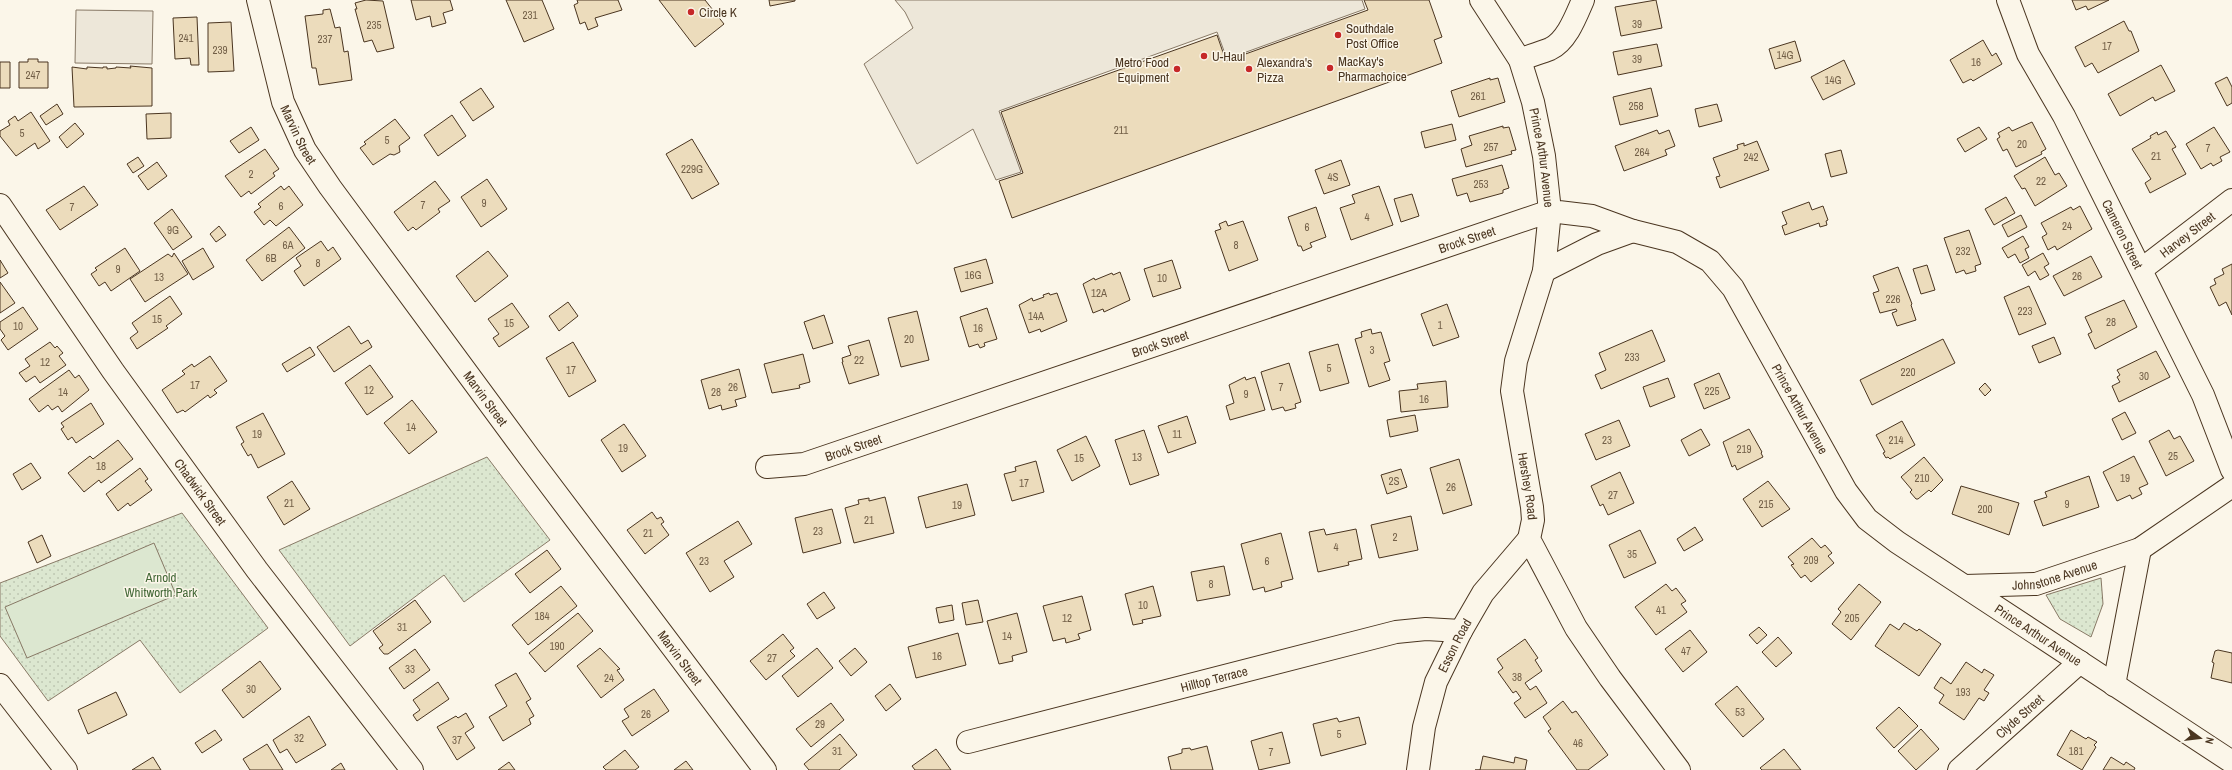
<svg xmlns="http://www.w3.org/2000/svg" width="2232" height="770" font-family="'Archivo Narrow',sans-serif">
<style>
.grass{fill:url(#grass-dots);stroke:#887966}
.garden{fill:#dce7d0;stroke:#887966}
.parking{fill:#ede7d9;stroke:#887966}
.building{fill:#ecdcbc;stroke:#4a3520}
.lines{fill:none;stroke-linecap:round;stroke-linejoin:round}
.street-casing{stroke:#4a3520;stroke-width:24}
.secondary-casing{stroke:#4a3520;stroke-width:24}
.street{stroke:#fbf6e9;stroke-width:22}
.secondary{stroke:#fbf6e9;stroke-width:22}
.poi-dot{fill:#c62828;stroke:#fbf6e9;stroke-width:1.5}
.labels{text-anchor:middle;dominant-baseline:central;stroke-width:3;stroke-linejoin:round;paint-order:stroke}
.number-label{font-size:11px;fill:#725f47}
.poi-label{font-size:13px;fill:#4a3520;stroke:#fbf6e9;text-anchor:start}
.street-label{font-size:13px;fill:#4a3520;stroke:#fbf6e9}
.park-label{font-size:13px;fill:#436837;stroke:#fbf6e9}
</style>
<defs>
<pattern id="grass-dots" width="8" height="8" patternUnits="userSpaceOnUse"><rect width="8" height="8" fill="#dce7d0"/><path d="M2 2h.1M6 6h.1" fill="none" stroke="#bec7b2" stroke-width="1.8" stroke-linecap="round"/></pattern>
</defs>
<rect width="100%" height="100%" fill="#fbf6e9"/>
<!-- grass -->
<path class="grass" d="M487 457 550 540 464 602 444 575 350 646 279 550Z
M182 513 268 628 180 693 140 640 48 701 0 636V583Z
M2101 578 2103 604 2091 637 2060 619 2046 595Z"/>
<!-- garden -->
<path class="garden" d="M154 543 176 595 27 658 5 607Z"/>
<!-- parking -->
<path class="parking" d="M895 0H1362L1365 9 1227 59 1217 32 999 111 1021 172 996 180 973 129 917 164 864 64 913 28 905 12Z
M76 10 153 11 152 64 75 63Z"/>
<!-- building -->
<path class="building" d="M366 0 383 1 394 48 377 52 372 40 364 42 355 9H357L355 3Z
M411 0H450L453 10 443 13 446 23 432 27 430 16 416 20Z
M506 0H542L554 29 524 42Z
M577 0H618L622 10 595 18 598 26 588 30 585 22 580 24 574 5 578 3Z
M659 0H705L724 24 695 47Z
M769 0H795V1L770 6Z
M1364 0H1429L1442 37 1434 40 1442 63 1012 218 999 181 1023 173 1001 112 1217 35 1226 61 1368 10Z
M1656 0 1662 28 1621 36 1615 7Z
M2072 0H2109L2088 10 2086 6 2076 10Z
M330 9 335 28 340 27 344 52 348 51 352 80 319 85 316 68H312L305 16 323 14V10Z
M197 17 199 65H191L190 58 175 59 173 18Z
M2124 21 2129 31H2131L2139 51 2098 73 2092 63 2085 67 2075 47Z
M231 22 234 71 208 72V23Z
M1983 40 1992 56 1996 53 2002 64 1973 81 1971 79 1963 83 1950 60Z
M1795 41 1801 61 1775 69 1769 49Z
M1657 44 1662 66 1618 75 1613 52Z
M28 59H38V62H48V88H19V62H28Z
M1844 60 1855 84 1823 100 1811 77Z
M0 62H10V88H0Z
M2161 65 2175 91 2155 101 2153 97 2120 116 2108 94Z
M130 66 152 68V106L74 107 72 67 87 69V67L103 68V67H107V69L116 68V67L131 68Z
M2227 77 2232 87V103L2227 106 2215 83Z
M1490 78V80L1498 78 1505 102 1459 117 1451 91Z
M481 88 494 107 473 121 460 102Z
M1651 88 1658 116 1620 125 1613 97Z
M57 104 63 114 46 125 40 116Z
M1717 104 1722 121 1699 127 1695 109Z
M31 112 50 141 38 149 35 143 16 156 0 136V131L10 125 8 121 15 116 18 121Z
M171 113V138L147 139 146 114Z
M452 115 466 136 438 156 424 135Z
M395 119 410 138 399 146 400 152 394 155 390 154 373 165 360 148 366 144 364 142Z
M2032 122 2046 149 2041 152 2042 154 2016 167 2007 149 2003 151 1997 139 2000 137 1998 133 2009 127 2012 131Z
M75 123 84 134 67 148 59 137Z
M1452 124 1456 140 1425 148 1421 132Z
M1503 126V128L1509 127 1516 150 1511 151 1512 154 1466 167 1461 149 1472 145 1469 136Z
M251 127 259 140 239 153 230 141Z
M1979 127 1987 139 1965 152 1957 139Z
M2214 127 2230 152 2220 157 2222 161 2213 166 2211 163 2201 169 2186 144Z
M1657 130 1659 134 1669 130 1675 146 1665 150 1667 155 1624 171 1615 146Z
M2166 131 2176 147 2172 149 2186 174 2150 193 2145 183 2151 179 2132 149 2151 138 2150 136 2157 132 2158 135Z
M692 139 719 184 692 199 666 154Z
M1757 141 1769 170 1720 188 1716 177 1720 176 1713 158 1738 149 1737 145 1744 143V146Z
M265 149 279 169 273 173 275 176 251 194 249 191 241 197 225 176Z
M1841 150 1847 173 1831 177 1825 154Z
M138 157 144 166 133 173 127 164Z
M2045 157 2055 175 2059 173 2067 186 2035 206 2025 188 2022 189 2014 176Z
M1341 160 1350 185 1324 194 1315 170Z
M157 162 167 176 148 190 138 176Z
M1502 165 1509 188 1503 190V193L1470 202 1467 193 1457 196 1452 179Z
M487 179 507 209 481 227 461 197Z
M435 181 450 201 438 209 440 212 416 230 413 227 408 231 394 212Z
M84 186 98 205 60 230 46 210Z
M281 186 284 190 289 186 303 205 276 226 270 220 264 225 254 212 261 207 258 204Z
M1379 186 1393 225 1351 240 1340 208 1355 203 1352 195Z
M1412 194 1419 216 1401 222 1394 199Z
M2006 197 2015 213 1994 225 1985 209Z
M1809 202 1812 210 1823 206 1828 220 1826 221 1827 225 1820 227 1819 223 1785 235 1782 226 1787 224 1782 212Z
M2080 206 2092 229 2057 250 2055 246 2048 250 2042 237 2047 234 2041 223 2071 207 2073 210Z
M1316 207 1326 237 1310 243 1312 247 1303 251 1301 246H1298L1288 217Z
M172 209 192 237 173 250 154 223Z
M2021 215 2027 227 2008 237 2002 225Z
M1226 221 1228 226 1243 221 1258 260 1229 271 1215 231 1221 229 1219 224Z
M219 226 226 235 216 242 210 234Z
M289 227 305 248 262 281 246 260Z
M1969 230 1981 264 1975 266 1976 271 1966 274 1964 270 1956 273 1944 238Z
M2023 236 2029 247 2025 249 2029 258 2020 263 2015 254 2008 258 2002 248Z
M321 241 328 251 333 247 341 259 304 286 294 271 301 266 296 258Z
M125 248 140 271 111 291 105 282 99 286 91 274 97 270 95 268Z
M203 248 214 267 193 280 182 261Z
M488 251 508 276 475 302 456 276Z
M174 253 188 274 145 302 130 279 168 254 172 257Z
M2043 253 2049 264 2044 267 2049 275 2040 280 2035 271 2028 276 2022 265Z
M2091 256 2102 277 2064 296 2053 276Z
M986 259 993 283 961 292 954 268Z
M0 260 8 273 0 278Z
M1172 260 1181 288 1153 297 1144 269Z
M2232 264V315L2226 302 2219 306 2210 287 2216 284 2214 279 2224 274 2222 269Z
M1927 265 1935 290 1921 294 1913 269Z
M1898 267 1912 304 1911 305 1916 320 1897 326 1892 313 1897 311 1896 309 1880 313 1873 293 1879 291 1873 276Z
M1120 272 1130 300 1104 312 1103 309 1093 313 1083 284 1094 278 1095 280 1112 273 1113 275Z
M0 282 15 303 0 313Z
M2029 286 2046 324 2019 335 2004 297Z
M1049 293 1050 295 1057 293 1067 321 1041 332 1040 329 1029 333 1019 305 1032 298 1033 301 1044 297 1043 295Z
M170 296 182 314 166 326 168 328 137 349 130 338 138 332 132 323Z
M2124 300 2137 327 2095 349 2088 334 2092 332 2085 317Z
M568 302 578 316 559 331 549 316Z
M512 303 529 327 499 347 493 338 499 334 488 319Z
M1447 304 1459 337 1433 346 1421 314Z
M23 307 38 329 8 350 1 340 5 336 0 329V322Z
M987 308 997 339 984 343 985 346 980 348 978 344 969 347 960 317Z
M917 311 929 360 901 367 888 318Z
M824 315 833 343 813 349 804 322Z
M349 326 361 344 368 340 372 347 334 372 317 347Z
M1371 329 1372 334 1381 332 1390 361 1384 363 1390 380 1369 387 1355 339 1362 337 1361 332Z
M1652 330 1665 361 1601 389 1595 375 1606 370 1599 353Z
M2054 337 2061 354 2039 363 2032 346Z
M1943 339 1955 363 1872 405 1860 380Z
M869 340 879 375 849 384 842 362H843L842 358 851 355 848 346Z
M50 342 55 348 57 346 63 353 59 356 66 365 40 383 35 376 26 382 19 373 30 366 25 359Z
M573 342 596 381 569 397 546 358Z
M1338 344 1349 383 1320 391 1309 352Z
M310 347 315 355 287 372 282 364Z
M2156 351 2170 377 2119 402 2112 386 2120 382 2117 377 2120 375 2117 370Z
M803 354 810 382 799 385 800 388 772 393 764 364Z
M210 356 227 381 214 390 217 393 210 398 208 395 185 412 183 410 177 413 162 390 185 374 182 371 192 364 194 367Z
M1289 363 1301 402 1295 404 1296 408 1285 411 1283 407 1272 410 1261 372Z
M370 365 393 397 367 415 345 383Z
M739 369 746 397 735 400 737 406 722 410 721 405 709 409 701 380Z
M69 370 75 378 79 375 89 390 62 412 58 406 52 410 48 405 39 412 29 399Z
M1719 373 1730 398 1704 409 1694 384Z
M1245 377 1246 380 1255 377 1265 410 1230 420 1226 406 1234 403 1229 385Z
M1668 378 1675 397 1650 407 1643 387Z
M1446 381 1448 407 1401 412 1399 391 1418 389 1417 384Z
M1985 383 1991 390 1985 396 1979 389Z
M412 400 437 432 409 454 384 423Z
M91 403 104 424 76 443 72 437 68 440 61 429 64 427 61 423Z
M2125 412 2136 433 2122 440 2112 419Z
M263 413 285 454 258 468 251 454 248 456 241 444 244 442 236 427Z
M1415 415 1418 431 1390 437 1387 420Z
M1187 416 1196 443 1168 453 1158 426Z
M1619 420 1630 446 1596 460 1585 434Z
M1902 421 1915 445 1890 459 1888 457 1886 458 1883 453 1885 452 1876 435Z
M624 424 646 456 622 472 601 440Z
M1701 429 1710 445 1689 456 1681 440Z
M1749 429 1762 452 1761 453 1763 457 1737 470 1735 465 1732 467 1723 442Z
M1144 430 1159 475 1130 485 1115 440Z
M2169 430 2174 439 2180 436 2194 461 2166 476 2149 441Z
M1086 436 1100 466 1072 481 1057 450Z
M118 440 133 459 101 483 99 480 84 492 68 473 90 456 93 459Z
M2134 456 2148 484 2139 488 2142 494 2132 499 2130 495 2117 501 2103 472Z
M1924 457 1943 480 1931 492 1929 490 1918 499H1916L1910 492 1912 490 1901 477Z
M1459 459 1472 505 1443 514 1430 468Z
M1036 461 1044 492 1012 501 1004 474 1016 471 1015 467Z
M31 463 41 478 22 490 13 474Z
M140 468 148 479 145 481 152 490 130 506 128 503 118 511 106 494Z
M1401 469 1407 487 1387 494 1381 475Z
M1620 472 1634 503 1608 515 1603 504 1600 506 1591 486Z
M2089 476 2099 507 2043 526 2034 501 2047 497 2045 492Z
M292 481 310 509 284 525 267 497Z
M1768 481 1790 509 1762 527 1743 499Z
M967 484 975 515 926 528 918 497Z
M1961 486 2019 503 2009 535 1952 514Z
M885 497 894 533 854 543 845 508 859 504 858 500 869 498V501Z
M832 509 841 543 803 553 795 518Z
M652 512 657 519 661 517 664 522 661 524 669 535 645 554 627 530Z
M1411 516 1418 550 1379 558 1371 525Z
M738 521 752 544 724 561 734 577 710 592 686 553Z
M1695 527 1703 540 1684 551 1677 539Z
M1324 529 1326 535 1356 529 1362 559 1348 562 1349 565 1318 572 1309 532Z
M1640 530 1656 563 1624 578 1609 545Z
M1281 533 1293 579 1281 582 1282 587 1265 592 1264 587 1253 590 1241 544Z
M42 535 51 556 37 563 28 542Z
M1812 538 1821 548 1825 545 1832 553 1828 556 1834 563 1811 582 1805 575 1801 578 1791 565 1794 564 1788 557Z
M547 550 561 569 530 593 515 574Z
M1224 566 1230 595 1197 601 1191 572Z
M1666 584 1672 591 1676 588 1686 601 1681 604 1687 612 1656 635 1635 607Z
M1859 584 1881 602 1851 640 1832 624 1841 612 1838 609Z
M561 586 577 606 528 645 512 625Z
M1153 586 1161 616 1142 620 1143 623 1133 625 1125 594Z
M824 592 835 608 817 619 807 604Z
M1082 596 1091 630 1078 634 1080 639 1066 643 1065 638 1053 641 1043 606Z
M415 600 431 622 388 654H384L379 648 383 645 373 631Z
M978 600 983 622 966 625 962 603Z
M952 605 954 620 939 623 936 608Z
M578 613 593 631 545 672 529 653Z
M1017 613 1027 652 1012 656 1013 661 999 664 987 621Z
M1904 623 1917 631 1919 629 1941 644 1919 676 1875 646 1890 624 1899 630Z
M1759 627 1767 635 1757 644 1749 635Z
M1690 630 1707 652 1683 672 1665 649Z
M958 633 966 665 916 678 908 647Z
M783 634 794 648 790 651 795 656 766 680 750 661Z
M1778 637 1792 653 1776 667 1762 652Z
M1525 639 1538 658 1535 660 1542 671 1525 683 1530 690 1536 686 1547 703 1525 718 1514 703 1521 698 1516 691 1513 693 1498 672 1503 668 1497 659Z
M600 648 620 669 617 670 624 680 601 698 577 666Z
M817 648 833 668 798 697 782 676Z
M855 648 867 662 851 676 839 661Z
M415 649 430 670 404 689 389 668Z
M2218 650 2232 653V683L2211 678 2214 663 2212 662 2215 651Z
M260 661 281 689 243 718 222 690Z
M1966 662 1982 673 1984 669 1994 675 1984 690 1989 693 1984 701 1979 698 1964 720 1939 703 1944 695 1934 688 1941 677 1951 684Z
M516 673 531 699 526 702 534 716 529 719 531 724 503 741 489 717 507 706 495 685Z
M438 682 449 699 417 721 413 715 420 710 413 700Z
M890 684 901 699 886 711 875 696Z
M1737 686 1764 719 1743 737 1715 704Z
M654 689 669 711 632 736 622 721 629 717 624 709Z
M116 692 127 715 88 734 78 710Z
M1563 701 1572 713 1576 711 1608 755 1588 770H1577L1548 731 1551 729 1543 717Z
M831 703 844 720 811 747 796 729Z
M1899 707 1918 726 1894 748 1876 728Z
M466 713 474 727 465 733 475 748 457 760 437 727 456 716 458 718Z
M309 716 326 745 296 763 287 749 280 753 273 740Z
M1359 717 1366 744 1321 756 1313 724 1337 718 1339 722Z
M1921 729 1939 749 1916 770 1898 751Z
M215 730 222 740 202 753 195 743Z
M2071 730 2086 739 2088 737 2097 742 2094 745 2096 747 2082 770 2057 755Z
M1282 732 1290 763 1259 770 1251 741Z
M840 734 857 755 839 770H809L804 764Z
M267 744 283 770H250L243 759Z
M1207 746 1213 770H1171L1168 757 1182 753V749L1190 748 1191 750Z
M936 749 951 770H915L912 766Z
M1784 749 1801 770H1762L1760 768Z
M625 750 639 767 635 770H606L603 767Z
M1483 756 1514 763 1515 757 1527 760 1525 770H1475H1480Z
M153 757 161 770H132Z
M2111 757 2124 765 2126 762 2135 768 2134 770H2103Z
M686 761 693 770H674Z
M509 762 515 770H498Z
M341 763 345 770H331Z"/>
<g class="lines">
<defs>
<g id="street">
<path id="s1" d="M258 0 283 102 305 150 330 187 529 457 765 770"/>
<path id="s2" d="M2008 0 2028 54 2064 116 2203 395 2232 470"/>
<path d="M1520 60C1529 56 1540 53 1550 49 1567 41 1576 16 1583 0"/>
<path id="s3" d="M0 205 113 371 257 570 412 770"/>
<path id="s4" d="M2142 269 2232 200"/>
<path id="s5" d="M767 467 804 464 1550 211 1544 271 1516 361 1512 391 1532 507 1533 520 1529 539 1576 628 1610 678 1679 770"/>
<path id="s6" d="M1965 586 2036 584 2140 549 2232 486"/>
<path d="M0 685 66 770"/>
<path d="M2114 685 2140 549"/>
<path id="s7" d="M968 742 1396 632 1426 629 1461 631"/>
<path id="s8" d="M1418 770 1424 727 1436 682 1461 631 1483 593 1529 539"/>
<path id="s9" d="M1959 770 2080 662"/>
</g>
<g id="secondary">
<path id="s10" d="M1481 0 1520 60 1533 102 1544 156 1550 211 1592 216 1633 231 1677 242 1710 261 1733 288 1846 491 1867 519 1897 542 2232 762"/>
<path d="M1544 271 1597 244 1633 231"/>
</g>
</defs>
<!-- street casing -->
<use href="#street" class="street-casing"/>
<!-- secondary casing -->
<use href="#secondary" class="secondary-casing"/>
<!-- street -->
<use href="#street" class="street"/>
<!-- secondary -->
<use href="#secondary" class="secondary"/>
</g>
<!-- markers -->
<g class="poi-dot">
<circle cx="691" cy="12" r="4"/>
<circle cx="1338" cy="35" r="4"/>
<circle cx="1204" cy="56" r="4"/>
<circle cx="1330" cy="68" r="4"/>
<circle cx="1177" cy="69" r="4"/>
<circle cx="1249" cy="69" r="4"/>
</g>
<g class="labels">
<!-- number labels -->
<g class="number-label">
<text x="530" y="15">231</text>
<text x="1637" y="24">39</text>
<text x="374" y="25">235</text>
<text x="186" y="38">241</text>
<text x="325" y="39">237</text>
<text x="2107" y="46">17</text>
<text x="220" y="50">239</text>
<text x="1785" y="55">14G</text>
<text x="1637" y="59">39</text>
<text x="1976" y="62">16</text>
<text x="33" y="75">247</text>
<text x="1833" y="80">14G</text>
<text x="1478" y="96">261</text>
<text x="1636" y="106">258</text>
<text x="1121" y="130">211</text>
<text x="22" y="133">5</text>
<text x="387" y="140">5</text>
<text x="2022" y="144">20</text>
<text x="1491" y="147">257</text>
<text x="2208" y="148">7</text>
<text x="1642" y="152">264</text>
<text x="2156" y="156">21</text>
<text x="1751" y="157">242</text>
<text x="692" y="169">229G</text>
<text x="251" y="174">2</text>
<text x="1333" y="177">4S</text>
<text x="2041" y="181">22</text>
<text x="1481" y="184">253</text>
<text x="484" y="203">9</text>
<text x="423" y="205">7</text>
<text x="281" y="206">6</text>
<text x="72" y="207">7</text>
<text x="1367" y="217">4</text>
<text x="2067" y="226">24</text>
<text x="1307" y="227">6</text>
<text x="173" y="230">9G</text>
<text x="288" y="245">6A</text>
<text x="1236" y="245">8</text>
<text x="1963" y="251">232</text>
<text x="271" y="258">6B</text>
<text x="318" y="263">8</text>
<text x="118" y="269">9</text>
<text x="973" y="275">16G</text>
<text x="2077" y="276">26</text>
<text x="159" y="277">13</text>
<text x="1162" y="278">10</text>
<text x="1099" y="293">12A</text>
<text x="1893" y="299">226</text>
<text x="2025" y="311">223</text>
<text x="1036" y="316">14A</text>
<text x="157" y="319">15</text>
<text x="2111" y="322">28</text>
<text x="509" y="323">15</text>
<text x="1440" y="325">1</text>
<text x="18" y="326">10</text>
<text x="978" y="328">16</text>
<text x="909" y="339">20</text>
<text x="1372" y="350">3</text>
<text x="1632" y="357">233</text>
<text x="859" y="360">22</text>
<text x="45" y="362">12</text>
<text x="1329" y="368">5</text>
<text x="571" y="370">17</text>
<text x="1908" y="372">220</text>
<text x="2144" y="376">30</text>
<text x="195" y="385">17</text>
<text x="733" y="387">26</text>
<text x="1281" y="387">7</text>
<text x="369" y="390">12</text>
<text x="1712" y="391">225</text>
<text x="63" y="392">14</text>
<text x="716" y="392">28</text>
<text x="1246" y="394">9</text>
<text x="1424" y="399">16</text>
<text x="411" y="427">14</text>
<text x="257" y="434">19</text>
<text x="1177" y="434">11</text>
<text x="1607" y="440">23</text>
<text x="1896" y="440">214</text>
<text x="623" y="448">19</text>
<text x="1744" y="449">219</text>
<text x="2173" y="456">25</text>
<text x="1137" y="457">13</text>
<text x="1079" y="458">15</text>
<text x="101" y="466">18</text>
<text x="1922" y="478">210</text>
<text x="2125" y="478">19</text>
<text x="1394" y="481">2S</text>
<text x="1024" y="483">17</text>
<text x="1451" y="487">26</text>
<text x="1613" y="495">27</text>
<text x="289" y="503">21</text>
<text x="1766" y="504">215</text>
<text x="2067" y="504">9</text>
<text x="957" y="505">19</text>
<text x="1985" y="509">200</text>
<text x="869" y="520">21</text>
<text x="818" y="531">23</text>
<text x="648" y="533">21</text>
<text x="1395" y="537">2</text>
<text x="1336" y="547">4</text>
<text x="1632" y="554">35</text>
<text x="1811" y="560">209</text>
<text x="704" y="561">23</text>
<text x="1267" y="561">6</text>
<text x="1211" y="584">8</text>
<text x="1143" y="605">10</text>
<text x="1661" y="610">41</text>
<text x="542" y="616">184</text>
<text x="1067" y="618">12</text>
<text x="1852" y="618">205</text>
<text x="402" y="627">31</text>
<text x="1007" y="636">14</text>
<text x="557" y="646">190</text>
<text x="1686" y="651">47</text>
<text x="937" y="656">16</text>
<text x="772" y="658">27</text>
<text x="410" y="669">33</text>
<text x="1517" y="677">38</text>
<text x="609" y="678">24</text>
<text x="251" y="689">30</text>
<text x="1963" y="692">193</text>
<text x="1740" y="712">53</text>
<text x="646" y="714">26</text>
<text x="820" y="724">29</text>
<text x="1339" y="734">5</text>
<text x="299" y="738">32</text>
<text x="457" y="740">37</text>
<text x="1578" y="743">46</text>
<text x="837" y="751">31</text>
<text x="2076" y="751">181</text>
<text x="1271" y="752">7</text>
</g>
<!-- poi labels -->
<g class="poi-label">
<text x="699" y="12">Circle K</text>
<text x="1346" y="28">Southdale<tspan x="1346" dy="15">Post Office</tspan></text>
<text x="1212" y="56">U-Haul</text>
<text x="1338" y="61">MacKay's<tspan x="1338" dy="15">Pharmachoice</tspan></text>
<text x="1169" y="62" text-anchor="end">Metro Food<tspan x="1169" dy="15">Equipment</tspan></text>
<text x="1257" y="62">Alexandra's<tspan x="1257" dy="15">Pizza</tspan></text>
</g>
<!-- street labels -->
<g class="street-label">
<text stroke="none"><textPath href="#s1" startOffset="141">Marvin Street</textPath></text>
<text stroke="none"><textPath href="#s10" startOffset="172">Prince Arthur Avenue</textPath></text>
<text stroke="none"><textPath href="#s2" startOffset="261">Cameron Street</textPath></text>
<text stroke="none"><textPath href="#s4" startOffset="57">Harvey Street</textPath></text>
<text stroke="none"><textPath href="#s5" startOffset="737">Brock Street</textPath></text>
<text stroke="none"><textPath href="#s5" startOffset="413">Brock Street</textPath></text>
<text stroke="none"><textPath href="#s1" startOffset="465">Marvin Street</textPath></text>
<text stroke="none"><textPath href="#s10" startOffset="569">Prince Arthur Avenue</textPath></text>
<text stroke="none"><textPath href="#s5" startOffset="89">Brock Street</textPath></text>
<text stroke="none"><textPath href="#s5" startOffset="1106">Hershey Road</textPath></text>
<text stroke="none"><textPath href="#s3" startOffset="350">Chadwick Street</textPath></text>
<text stroke="none"><textPath href="#s6" startOffset="91">Johnstone Avenue</textPath></text>
<text stroke="none"><textPath href="#s10" startOffset="905">Prince Arthur Avenue</textPath></text>
<text stroke="none"><textPath href="#s8" startOffset="131">Esson Road</textPath></text>
<text stroke="none"><textPath href="#s1" startOffset="789">Marvin Street</textPath></text>
<text stroke="none"><textPath href="#s7" startOffset="254">Hilltop Terrace</textPath></text>
<text stroke="none"><textPath href="#s9" startOffset="81">Clyde Street</textPath></text>
</g>
<!-- park labels -->
<g class="park-label">
<text x="161" y="577">Arnold<tspan x="161" dy="15">Whitworth Park</tspan></text>
</g>
</g>
<!-- north arrow -->
<g transform="translate(2200 738) rotate(105)" stroke="#fbf6e9" stroke-width="3" paint-order="stroke">
<path d="M0-3L7 15L0 10L-7 15Z" fill="#4a3520"/>
<text y="-6" font-size="11" font-weight="bold" text-anchor="middle" fill="#4a3520">N</text>
</g>
</svg>
